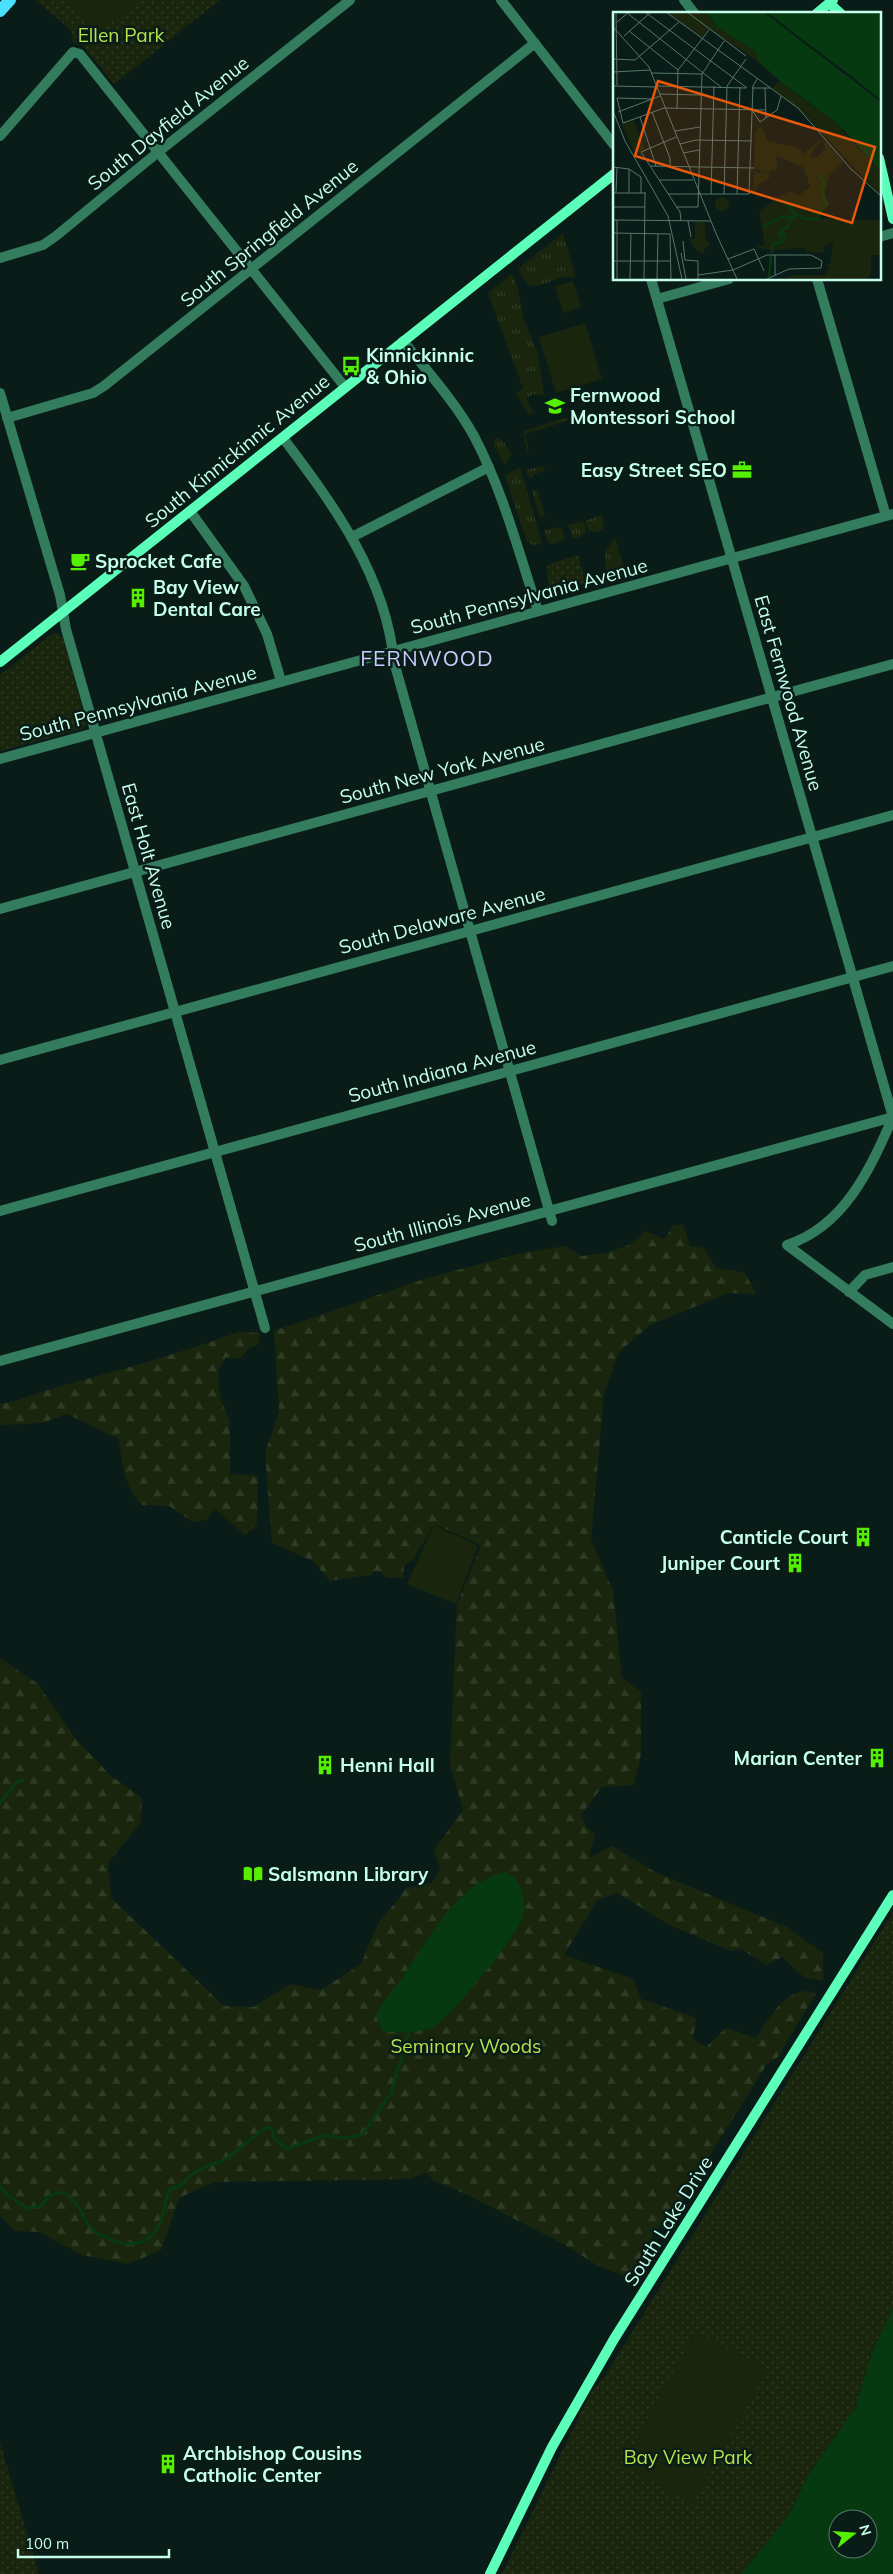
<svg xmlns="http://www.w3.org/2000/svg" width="893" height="2574" font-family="Mulish,sans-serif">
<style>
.grass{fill:url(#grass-tufts)}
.forest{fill:url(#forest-firs)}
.park{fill:url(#park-dots)}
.garden{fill:#19260d}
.water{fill:#073910;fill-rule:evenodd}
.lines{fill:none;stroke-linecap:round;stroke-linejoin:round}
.stream{stroke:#073910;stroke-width:3}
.street{stroke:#337d5e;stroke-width:10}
.secondary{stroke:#5cffb9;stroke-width:10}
.primary{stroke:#4ce0ff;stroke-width:12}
.labels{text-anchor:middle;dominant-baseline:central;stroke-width:5;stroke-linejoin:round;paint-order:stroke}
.park-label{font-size:19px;fill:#b6e24e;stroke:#0a1c17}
.street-label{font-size:19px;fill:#c5ffeb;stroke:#0a1c17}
.poi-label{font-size:19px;font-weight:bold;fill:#c5ffeb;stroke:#0a1c17;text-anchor:start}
.quarter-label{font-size:21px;letter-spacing:1px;fill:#c7ccff;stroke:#0a1c17}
.inset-river{fill:none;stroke:#073910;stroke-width:2.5}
.inset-road{fill:none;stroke:#55776c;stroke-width:1}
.view{fill:#e8590c;fill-opacity:0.15;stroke:#e8590c;stroke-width:2.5}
.inset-edge{fill:none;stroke:#c5ffeb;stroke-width:2.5}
</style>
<defs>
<pattern id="grass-tufts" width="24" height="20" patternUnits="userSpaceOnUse" patternTransform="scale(1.25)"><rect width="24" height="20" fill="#19260d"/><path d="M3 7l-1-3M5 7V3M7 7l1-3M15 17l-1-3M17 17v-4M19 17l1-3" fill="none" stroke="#2e3c25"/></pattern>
<pattern id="forest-firs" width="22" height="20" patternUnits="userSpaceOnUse" patternTransform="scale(1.25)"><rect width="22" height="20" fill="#19260d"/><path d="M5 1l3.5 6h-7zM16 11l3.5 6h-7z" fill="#2e3c25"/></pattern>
<pattern id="park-dots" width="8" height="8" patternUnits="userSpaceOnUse" patternTransform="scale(1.25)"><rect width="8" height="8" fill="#19260d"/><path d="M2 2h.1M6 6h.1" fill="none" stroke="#2e3c25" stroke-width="1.8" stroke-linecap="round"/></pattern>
</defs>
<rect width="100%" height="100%" fill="#0a1c17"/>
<!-- grass -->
<path class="grass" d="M563 233 576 278C555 273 546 289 529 285L520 274 519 268Z
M512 274 518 289 524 320 538 354 544 396 533 394 527 398V402L534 412 529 415 516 394 523 388 488 293Z
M566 418 570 420 525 434 529 451H527L523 431Z
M497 438 502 440 512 454 505 465 494 446V441Z
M543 466 545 471 534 474V477L529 478 526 470Z
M520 467 542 544 533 545 527 542 505 475Z
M537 489 545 516 540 518 532 491Z
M602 515 604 528 598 532 589 531 585 521Z
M583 521 586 531 580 537 573 538 568 525Z
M561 527 565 538 554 544 548 543 544 530Z
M615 537 624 568 606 573 605 552Z"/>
<!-- forest -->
<path class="forest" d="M674 1225H683L690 1246 704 1248 716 1268 745 1273 756 1294 728 1293 650 1325 619 1352 604 1393 591 1540 613 1591 622 1678 641 1692V1754L634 1785 602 1787 581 1815 587 1828 595 1834 589 1858 612 1846 655 1872 787 1927 823 1953V1981L805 1978 782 1957 767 1965 741 1949 732 1951 669 1925 618 1893 597 1900 564 1955 633 1979 641 1999 696 2018 693 2039 706 2047 726 2028 756 2038C770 2018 787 1983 816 1993L778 2057 767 2064 683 2198 654 2233 632 2278 600 2267 565 2245 468 2195 434 2181 427 2173 408 2179 214 2182 179 2198 161 2250 128 2264 82 2255 39 2232 15 2231 0 2216V1658L38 1684 75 1738 111 1776 142 1798 141 1822 108 1863 111 1898 224 2006 254 2007 290 1984 321 1990 361 1964 378 1924 407 1888 432 1883 440 1870 434 1850 463 1810 450 1764 457 1605 481 1545 434 1524 413 1560 404 1565 403 1578 384 1577 381 1572 375 1571 369 1576H360L330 1581 313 1561 272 1543 265 1453 279 1412 274 1331 424 1279 517 1254 565 1246 581 1256 607 1253 631 1244 646 1231 664 1239Z
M238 1332 260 1333 259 1344 248 1349 240 1359 226 1357 218 1370 220 1397 230 1422V1474L258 1476 257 1525 245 1535 215 1509 206 1520 193 1522 169 1506 142 1505C124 1486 122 1464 119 1439L67 1414 42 1423 0 1425V1404C21 1401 38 1392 58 1387 119 1370 179 1354 238 1332Z"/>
<!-- park -->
<path class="park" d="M36 0H220L114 84 83 46 73 42 71 30Z
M578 555 586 583 549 593 547 565Z
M57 633 63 638 87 725 82 729 0 751V675L52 634Z
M893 1912V2309L872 2353 855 2409 808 2475 789 2515 741 2574H502L591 2392 605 2376Z
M0 2443 39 2574H0Z"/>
<!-- garden -->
<path class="garden" d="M62 0H136L132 8 97 32Z
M573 281 581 307 563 313 555 286Z
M585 323 602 379 556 393 539 337Z
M434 1525 478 1546 456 1604 407 1584Z
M696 2331 767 2370 693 2504 622 2465Z"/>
<!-- water -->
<path class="water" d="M507 1872C522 1881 528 1902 522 1919 513 1941 455 2012 436 2025 422 2035 399 2032 383 2032L376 2016C383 2000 394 1989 404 1975 430 1937 458 1881 507 1872Z
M893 2309V2574H741L789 2515 808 2475 855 2409 872 2353ZM838 2519H868V2549H838Z"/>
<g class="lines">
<!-- stream -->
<path class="stream" d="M0 1803 16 1783 23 1780
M0 2186 6 2194 27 2208 41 2206 49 2196 63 2192C79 2201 81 2215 91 2228 97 2236 106 2237 115 2241 135 2248 154 2242 161 2220 165 2211 165 2200 169 2190L183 2184 190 2176 203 2168 226 2159 262 2130 269 2127 272 2130 274 2138 287 2149 325 2135 343 2138 362 2135 391 2093 409 2032"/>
<!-- street -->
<path class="street" d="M501 0 614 145
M684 0 695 14
M0 136 73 52 80 54 345 387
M879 237 893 233
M0 258 43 245 56 236 157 153 350 0
M651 279 893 1117
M817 279 886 516
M657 299 729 279
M403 341C428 372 455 402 474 436 503 491 519 553 538 611
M0 393 60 595 66 629 265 1328
M7 418 93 393 104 386 535 43
M283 438C333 504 386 576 394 662L552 1221
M190 511 244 586 267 634 281 681
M352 537 489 467
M0 759 893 514
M0 909 893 664
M0 1060 893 815
M893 1117C870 1169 845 1226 787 1245L893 1324
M0 1211 893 966
M849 1292 865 1275 893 1267
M0 1361 893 1117"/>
<!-- secondary -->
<path class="secondary" d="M829 3 841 14
M816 14 833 0
M879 158 893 219
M0 662 614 174
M490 2574 552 2447 614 2339 893 1895"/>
<!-- primary -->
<path class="primary" d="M0 11 10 0"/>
</g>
<!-- icons -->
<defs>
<symbol id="bus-bare" viewBox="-9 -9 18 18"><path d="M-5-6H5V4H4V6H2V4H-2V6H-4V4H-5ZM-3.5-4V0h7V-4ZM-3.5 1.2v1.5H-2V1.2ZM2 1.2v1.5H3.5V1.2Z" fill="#55f000" stroke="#0a1c17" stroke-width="2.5" paint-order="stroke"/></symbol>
<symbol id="school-bare" viewBox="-9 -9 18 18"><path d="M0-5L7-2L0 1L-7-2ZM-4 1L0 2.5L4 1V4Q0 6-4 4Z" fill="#55f000" stroke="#0a1c17" stroke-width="2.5" paint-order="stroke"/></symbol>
<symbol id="office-bare" viewBox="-9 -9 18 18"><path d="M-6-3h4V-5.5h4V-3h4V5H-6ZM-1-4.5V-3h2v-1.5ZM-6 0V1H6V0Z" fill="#55f000" stroke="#0a1c17" stroke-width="2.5" paint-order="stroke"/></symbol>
<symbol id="cafe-bare" viewBox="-9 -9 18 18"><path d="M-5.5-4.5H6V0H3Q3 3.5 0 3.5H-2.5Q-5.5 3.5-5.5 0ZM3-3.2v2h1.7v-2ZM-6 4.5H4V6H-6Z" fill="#55f000" stroke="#0a1c17" stroke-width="2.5" paint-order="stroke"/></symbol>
<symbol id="building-bare" viewBox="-9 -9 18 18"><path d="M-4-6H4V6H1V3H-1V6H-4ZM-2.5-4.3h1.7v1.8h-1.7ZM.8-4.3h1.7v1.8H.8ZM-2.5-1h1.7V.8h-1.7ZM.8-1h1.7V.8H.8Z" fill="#55f000" stroke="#0a1c17" stroke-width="2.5" paint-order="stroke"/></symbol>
<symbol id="library-bare" viewBox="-9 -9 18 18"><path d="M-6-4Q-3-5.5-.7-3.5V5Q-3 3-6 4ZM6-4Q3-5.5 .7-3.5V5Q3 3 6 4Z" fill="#55f000" stroke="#0a1c17" stroke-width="2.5" paint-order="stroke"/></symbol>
</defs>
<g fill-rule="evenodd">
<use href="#bus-bare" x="337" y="352" width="28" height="28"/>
<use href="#school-bare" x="541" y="392" width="28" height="28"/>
<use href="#office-bare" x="728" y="456" width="28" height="28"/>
<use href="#cafe-bare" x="66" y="547" width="28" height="28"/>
<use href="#building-bare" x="124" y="584" width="28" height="28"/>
<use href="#building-bare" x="849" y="1523" width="28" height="28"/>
<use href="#building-bare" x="781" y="1549" width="28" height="28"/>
<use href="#building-bare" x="863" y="1744" width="28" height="28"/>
<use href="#building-bare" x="311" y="1751" width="28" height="28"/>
<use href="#library-bare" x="239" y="1860" width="28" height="28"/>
<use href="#building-bare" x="154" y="2450" width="28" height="28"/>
</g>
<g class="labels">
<!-- park labels -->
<g class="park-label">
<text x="121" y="35">Ellen Park</text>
<text x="466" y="2046">Seminary Woods</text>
<text x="688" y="2457">Bay View Park</text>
</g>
<!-- street labels -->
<g class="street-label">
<text transform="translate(168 123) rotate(-39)">South Dayfield Avenue</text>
<text transform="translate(269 233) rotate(-39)">South Springfield Avenue</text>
<text transform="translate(237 451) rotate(-39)">South Kinnickinnic Avenue</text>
<text transform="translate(529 596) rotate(-15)">South Pennsylvania Avenue</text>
<text transform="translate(789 693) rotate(74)">East Fernwood Avenue</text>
<text transform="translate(138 703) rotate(-15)">South Pennsylvania Avenue</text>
<text transform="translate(442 770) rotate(-15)">South New York Avenue</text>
<text transform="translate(149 856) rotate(74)">East Holt Avenue</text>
<text transform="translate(442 920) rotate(-15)">South Delaware Avenue</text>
<text transform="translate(442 1071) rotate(-15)">South Indiana Avenue</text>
<text transform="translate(442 1222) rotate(-15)">South Illinois Avenue</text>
<text transform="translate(668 2221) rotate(-58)">South Lake Drive</text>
</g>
<!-- poi labels -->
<g class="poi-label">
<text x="366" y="355">Kinnickinnic<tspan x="366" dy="22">&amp; Ohio</tspan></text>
<text x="570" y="395">Fernwood<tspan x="570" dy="22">Montessori School</tspan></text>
<text x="727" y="470" text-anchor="end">Easy Street SEO</text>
<text x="95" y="561">Sprocket Cafe</text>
<text x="153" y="587">Bay View<tspan x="153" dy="22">Dental Care</tspan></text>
<text x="848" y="1537" text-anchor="end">Canticle Court</text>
<text x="780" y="1563" text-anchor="end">Juniper Court</text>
<text x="862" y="1758" text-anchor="end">Marian Center</text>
<text x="340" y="1765">Henni Hall</text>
<text x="268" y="1874">Salsmann Library</text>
<text x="183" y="2453">Archbishop Cousins<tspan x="183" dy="22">Catholic Center</tspan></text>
</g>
<!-- quarter labels -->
<g class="quarter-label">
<text x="427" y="658">FERNWOOD</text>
</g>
</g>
<!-- overview -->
<g transform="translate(613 12)">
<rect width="268" height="268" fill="#0a1c17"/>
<path d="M148 114 155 129 186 136 190 142 210 126 197 143 201 147 212 138 211 127 230 150 216 164 211 183 216 192 206 203 207 206 225 207 215 227 217 233 211 234V241L193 240 191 236 158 238 141 235 152 233 146 200 165 185 177 179 185 184 197 175 191 156 164 144 162 147 165 151 164 157 153 160 158 163 155 167 146 172 140 182 141 157 143 161 153 160 141 156 142 119Z" fill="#19260d"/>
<path d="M82 210H91L92 213V225L97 234 92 236 91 241 85 240 76 227H82Z" fill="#19260d"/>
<path d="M54 0H93L105 16 142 39 169 72 224 111 234 125 262 152 267 158V183L193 104 159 77 166 69 163 66 136 43 96 17 88 26ZM21 108 32 137 22 142 8 110ZM194 207 267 208V243H258V262L253 267H172L180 263H212L215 259 216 254 210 252H217L220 231 210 230V237L193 236Z" fill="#19260d"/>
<path d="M102 192a7 7 0 1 1 14 0a7 7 0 1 1-14 0Z" fill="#19260d"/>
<path d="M93 0H151L267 89V158L224 111 169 71 146 49 142 39 105 16ZM154 0H267V87L221 52Z" fill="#073910"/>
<path d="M151 0 240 65 267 89 217 51Z" fill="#0a1c17"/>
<path class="inset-river" d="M172 188 182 202M150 215 169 205 177 206M159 241 160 232 170 230 165 224 167 220 171 224 169 217 175 215 178 205 181 206 183 202 192 207H205L208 196 214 192 208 177 211 169 204 162M156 265 158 244"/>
<path class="inset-road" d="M3 0 4 73M13 0 108 75M32 0 134 76M53 0 185 96 238 157 268 184M74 0 133 44M4 10 16 0M0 15 36 55 102 219M16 19 65 58M11 24 38 0M0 47 22 48 66 10M0 60 37 58M38 61 89 62 111 29M0 74 43 75M44 74 133 76M139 76H157M152 76 153 106M47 82 88 83M39 87 4 86 10 111 51 96 152 98M64 97 65 58 96 18M139 98 147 110 164 98 168 84M0 99 12 129 55 204 69 267M5 100 47 84M39 100 57 146V155M27 105 43 154M62 119 87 115M63 125 28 140 67 200 68 209M67 132 83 128 139 129M70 141 86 138M38 154 141 156M0 155 16 157 28 165V181M47 168H80M0 181H33M3 181 4 155M16 181V157M55 182H136L140 74 144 67M98 182 101 74M111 182 114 74 133 47M124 182 127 75M0 195H32M63 195H85L89 62M0 208 98 209M75 209 78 225M101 217 124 267M0 221 57 222 58 267M70 229 72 248 85 249V267M68 241 73 267M115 247 141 237 151 259M0 249H58M85 263 120 258 154 243H198L209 249 208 256 176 257 154 267M162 264V243M4 267V208M17 267 18 221M31 267 32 181M44 267 45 222"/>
<path class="view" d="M45 69 262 135 239 211 22 144Z"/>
<rect width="268" height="268" class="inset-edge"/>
</g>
<!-- north arrow -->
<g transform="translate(853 2534) rotate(73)"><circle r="24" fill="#0a1c17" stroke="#55776c"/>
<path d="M0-4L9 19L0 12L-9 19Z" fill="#55f000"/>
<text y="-8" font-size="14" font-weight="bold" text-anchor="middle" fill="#c5ffeb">N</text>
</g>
<!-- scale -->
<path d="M18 2549v8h151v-8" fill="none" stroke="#c5ffeb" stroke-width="2.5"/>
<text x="25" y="2549" font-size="15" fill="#c5ffeb" stroke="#0a1c17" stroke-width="4" paint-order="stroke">100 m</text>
</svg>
